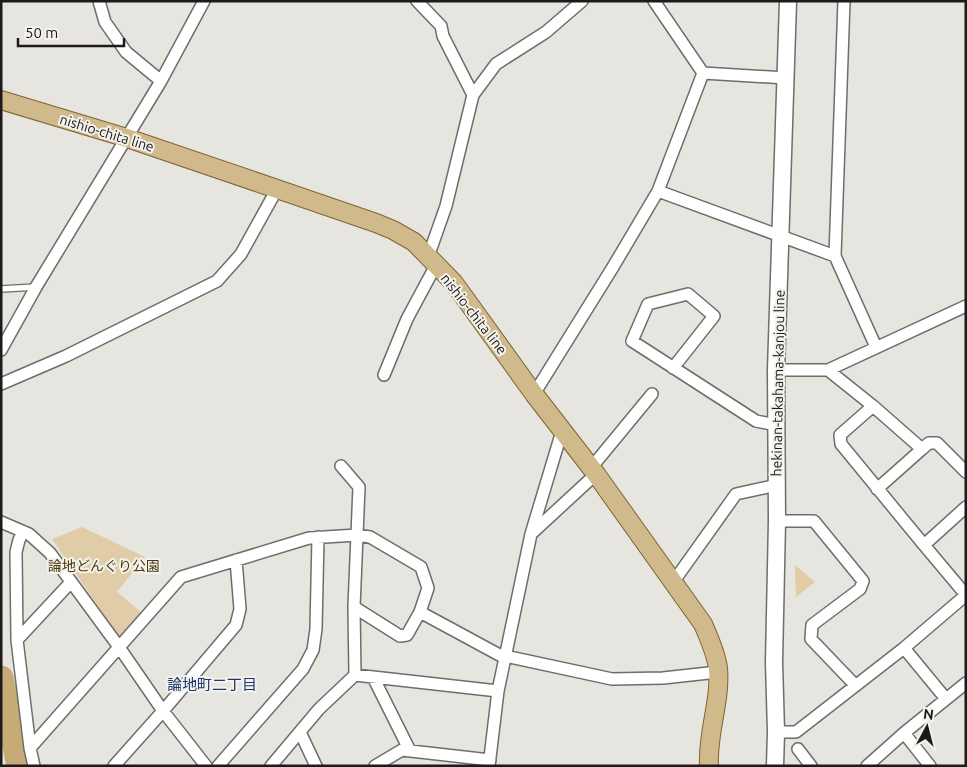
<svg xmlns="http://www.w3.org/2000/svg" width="967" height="767" font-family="Ubuntu,'Noto Sans JP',sans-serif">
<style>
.green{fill:#e0cca6}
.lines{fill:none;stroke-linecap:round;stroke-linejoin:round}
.river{stroke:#c6ab77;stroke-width:25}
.lane-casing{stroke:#6f6d69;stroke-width:8}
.street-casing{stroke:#6f6d69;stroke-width:14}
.secondary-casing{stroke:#6f6d69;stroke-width:19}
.primary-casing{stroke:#7d6431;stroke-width:20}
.lane{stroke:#fff;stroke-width:5.5}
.street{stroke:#fff;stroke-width:11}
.secondary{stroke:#fff;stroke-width:16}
.primary{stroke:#d0ba8b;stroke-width:18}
.labels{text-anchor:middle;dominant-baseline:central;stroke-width:4;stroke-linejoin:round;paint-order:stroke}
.street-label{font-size:14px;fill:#1c1b1a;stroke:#f4f2ed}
.park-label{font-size:14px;fill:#4b380e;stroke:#f4f2ed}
.neighbourhood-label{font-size:15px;fill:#1c366c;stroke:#f4f2ed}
</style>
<rect width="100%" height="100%" fill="#e7e5e0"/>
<!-- green -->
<path class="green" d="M82 527 145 557 117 592 142 613 120 638 52 539Z
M795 565 815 582 796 597Z"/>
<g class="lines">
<!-- river -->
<path class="river" d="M1 678 19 766"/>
<defs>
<path id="lane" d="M1 289 36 287"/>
<path id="street" d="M99 1 105 22 126 52 161 81
M417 1 441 26 443 36 473 95
M844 1 835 256 876 347
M703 73 786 78
M658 191 835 256
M428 257 446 206 473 95 496 64 546 32 582 1
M1 350 36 287 161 81 204 1
M673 368 714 316 688 294 648 304 632 341 756 421 776 425
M776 370H828L966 306
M828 370 873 406 922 449 929 443H937L966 472
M384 375 407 319 436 265
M1 384 66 356 217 281 241 254 277 189
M534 394 613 267 658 191 703 73 654 1
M873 406 840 435 841 444 924 545 966 507
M341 466 359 487 354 607 355 675
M591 468 652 394
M877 489 922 449
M777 521H814L863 581 860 589 812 625 811 639 855 685
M1 522 29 534 50 553 119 647 163 711 206 766
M23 532 19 540 16 552 17 640 30 748 34 766
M531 534 596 474
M674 581 736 494 777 485
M354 607 400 636 407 635 420 612 505 658
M17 640 71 582
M904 648 946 699
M505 656 612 679 663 678 718 672
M373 677 410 751
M300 732 316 766
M776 732H796L904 648 966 595 924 545
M904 733 930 766
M30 748 181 577 309 538 357 535 370 537 421 567 428 588 420 612
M798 749 811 766
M114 766 163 711 236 625 240 609 236 560
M218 766 303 669 313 650 316 629 318 537
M271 766 319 709 355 675 498 691
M375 766 402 750 490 760
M489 766 498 691 531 534 562 431
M867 766 904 733 966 683"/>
<path id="secondary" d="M775 766 776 732 774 662 777 521 776 370 788 1"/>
<path id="primary" d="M1 100 127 138 277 189 376 223 393 230 414 242 454 283 534 394 596 474 703 624C709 638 716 653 718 668 721 701 707 733 709 766"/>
</defs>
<!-- lane casing -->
<use href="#lane" class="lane-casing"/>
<!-- street casing -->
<use href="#street" class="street-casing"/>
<!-- secondary casing -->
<use href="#secondary" class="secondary-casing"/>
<!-- primary casing -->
<use href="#primary" class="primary-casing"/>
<!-- lane -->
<use href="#lane" class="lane"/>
<!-- street -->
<use href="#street" class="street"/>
<!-- secondary -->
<use href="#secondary" class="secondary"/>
<!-- primary -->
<use href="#primary" class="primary"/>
</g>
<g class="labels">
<!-- street labels -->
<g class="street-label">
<text transform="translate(107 133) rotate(17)">nishio-chita line</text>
<text transform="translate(474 314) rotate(52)">nishio-chita line</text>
<text transform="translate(778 383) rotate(-89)">hekinan-takahama-kanjou line</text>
</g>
<!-- park labels -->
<g class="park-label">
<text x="104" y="566">論地どんぐり公園</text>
</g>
<!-- neighbourhood labels -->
<g class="neighbourhood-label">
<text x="212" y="684">論地町二丁目</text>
</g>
</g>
<!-- border -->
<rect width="967" height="767" fill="none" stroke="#1c1b1a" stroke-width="5"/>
<!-- north arrow -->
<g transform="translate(927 727) rotate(7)" stroke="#f4f2ed" stroke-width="4" paint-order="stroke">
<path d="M0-4L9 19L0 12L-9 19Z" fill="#1c1b1a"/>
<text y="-8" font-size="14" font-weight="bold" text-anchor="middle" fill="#1c1b1a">N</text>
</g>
<!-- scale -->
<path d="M18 38v8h106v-8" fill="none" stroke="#1c1b1a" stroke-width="2.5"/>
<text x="25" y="38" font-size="15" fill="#1c1b1a" stroke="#f4f2ed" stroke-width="4" paint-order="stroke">50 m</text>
</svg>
